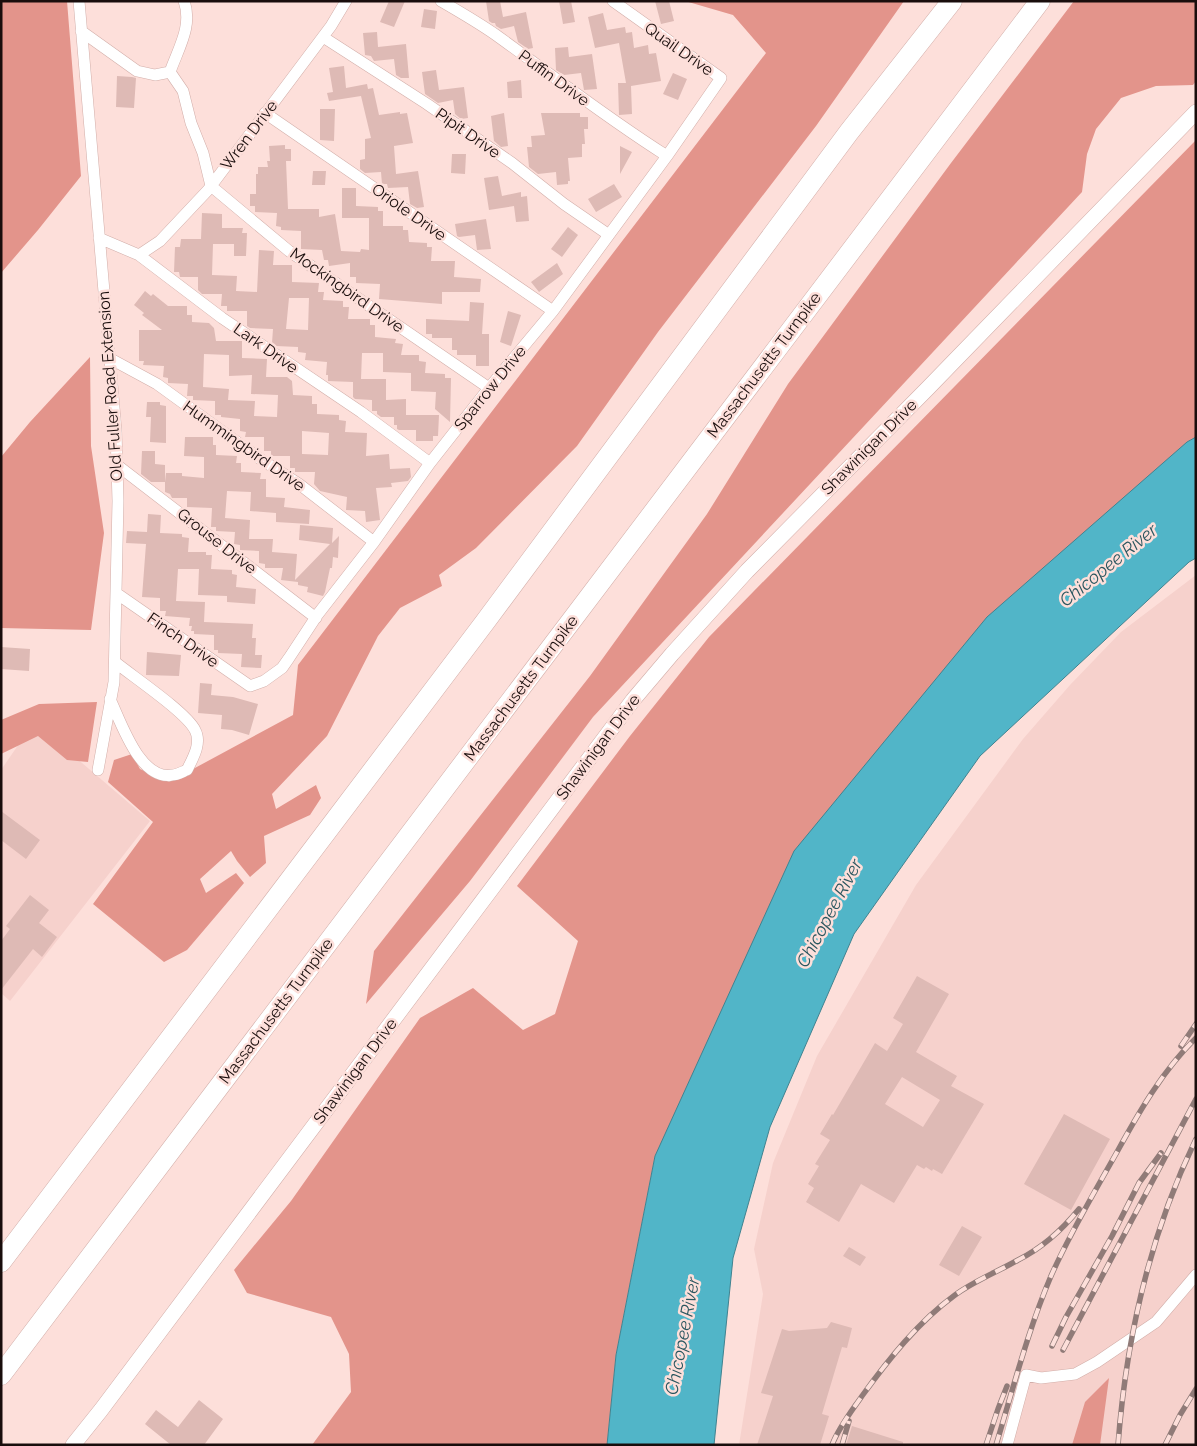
<svg xmlns="http://www.w3.org/2000/svg" width="1197" height="1446" font-family="Raleway,sans-serif">
<style>
.built{fill:#f6d1cc}
.forest{fill:#e3948b}
.water{fill:#51b5c8;stroke:#408390}
.building{fill:#debab5;fill-rule:evenodd}
.lines{fill:none;stroke-linecap:round;stroke-linejoin:round}
.street-casing{stroke:#d2aea9;stroke-width:12}
.secondary-casing{stroke:#d2aea9;stroke-width:16}
.highway-casing{stroke:#d2aea9;stroke-width:21}
.street{stroke:#fff;stroke-width:11}
.secondary{stroke:#fff;stroke-width:15}
.highway{stroke:#fff;stroke-width:20}
.rail-casing{stroke:#907b78;stroke-width:5.5}
.rail{stroke:#fddfda;stroke-width:4;stroke-dasharray:11;stroke-linecap:butt}
.labels{text-anchor:middle;dominant-baseline:central;stroke-width:5;stroke-linejoin:round;paint-order:stroke}
.street-label{font-size:16px;fill:#190d0c;stroke:#fddfda}
.water-label{font-size:18px;font-style:italic;fill:#2a565f;stroke:#fddfda}
</style>
<rect width="100%" height="100%" fill="#fddfda"/>
<!-- built -->
<path class="built" d="M1196 575V1445H739L763 1294 754 1249 773 1163 817 1056 916 885 1023 739 1070 685 1121 632Z
M34 722 150 821 10 1001 1 993V770Z"/>
<!-- forest -->
<path class="forest" d="M1 1H67L81 176 38 230 1 273Z
M685 1H904L816 126 658 332 577 446 476 548 439 575 442 586 400 608 378 636 327 736 272 794 276 809 316 785 321 798 310 815 264 836 266 863 250 877 237 861 231 851 200 879 206 893 236 873 244 883 187 950 164 962 93 904 153 822 108 782 114 760 132 754 140 769 169 782 293 715 298 665 766 53 733 15Z
M1074 1H1196V81L1193 85 1156 86 1121 98 1096 129 1087 154 1082 192 593 717 470 881 366 1004 374 951 590 676 707 514 788 384 951 163Z
M1196 140V437L1187 442 655 1156 616 1355 607 1445H312L351 1392 349 1354 331 1317 247 1293 234 1270 291 1201 420 1018 473 988 523 1030 555 1014 578 941 517 886 630 736 709 637Z
M90 357 91 446 104 533 91 630 1 628V457L30 422Z
M97 702 88 762 67 760 38 736 1 754V720L39 704Z
M1109 1378 1100 1445H1072L1085 1402Z"/>
<!-- water -->
<path class="water" d="M1196 437V558L1189 562 980 756 854 934 770 1127 733 1258 714 1445H607L616 1355 655 1156 794 851 987 617 1187 442Z"/>
<!-- building -->
<path class="building" d="M389 1H405L394 27 380 22Z
M486 1H500L503 17 526 12 533 48 528 49 518 42 514 26 501 29 496 26 495 23H492L489 21Z
M559 1H571L575 22 563 24Z
M655 1H669L674 21 661 24Z
M424 9 437 11 435 29 421 27Z
M603 13 607 30 625 27 626 33 632 32 634 48 648 45 649 54 656 53 661 81 631 86 632 114 619 115 618 83H626L619 43 595 48 588 17Z
M377 32 378 47 406 44 409 78H401L396 75 394 59 374 61 371 56 365 55 363 33Z
M568 47 569 57 592 54 597 89 584 90 581 73 564 75 556 70 555 48Z
M344 66 346 88 367 84 368 89 373 88 379 115 400 112V114L407 113 413 143 394 146 396 174 418 171 424 207 417 208 410 204 408 187 388 188 387 184H382L381 172 365 173 360 169V160L365 159V139L371 138 361 96 329 101 327 93 333 92 329 68Z
M436 70 439 90 464 87 468 118 461 119 455 114 453 100 438 103 425 94 422 72Z
M673 73 687 79 678 100 663 94Z
M117 76 132 77 136 78 134 108 116 107Z
M521 80 522 98H508L507 82Z
M320 109H335L334 141 320 140Z
M504 113 508 146 501 147 494 141 491 116Z
M541 113H580V117H588V129H584L585 144H582V157L568 158 570 181H568V184L557 185 556 172 538 174 529 167 527 147H532L531 136 545 135Z
M285 145V149H291V161H286L288 209H319V217L335 214 341 251 360 252 361 249 369 250V218H342V188H356V206L378 207V211H383V226H403V230H408L409 242 427 243V247H432L431 261H455L454 277 481 279 480 292H442V304L379 299 380 284 356 283V277H350V263L329 266 328 260H324L322 250 301 249V231L281 230V227L276 226 277 213 255 212V206H250V194H256V174H258V167H268L267 161H270L269 146Z
M620 146 632 152 620 174Z
M452 154H466L465 174 451 173Z
M313 171H326L325 185H312Z
M498 176 502 196 521 192V197L527 196 529 221 516 222 514 206 489 210 484 178Z
M614 184 622 197 596 212 588 199Z
M202 213 222 214V228H243L242 233H247L246 256H234V244H213L212 275 237 276 236 291 257 292 259 250 274 251 273 265H292V282L319 283 318 292H324L323 300 343 301V307H349L348 319H370V325H375V337L396 339 395 343 403 344 401 355H419V361L426 362 425 373 445 374V378H451L450 422 435 409 436 392 411 391V373L383 372V353H362L361 379H386V400L406 399V415H439L438 436H433V441H416V430H399L397 429V425H394V417H381L377 414V411H372V400L355 399 353 397V382L328 381V375H326L327 362 305 360 306 353 298 352V347L276 346 272 343 273 329 250 328 247 326V311H227V306H221L222 294H202L198 290V277H180L179 272H174L175 247H180L181 239H201ZM289 298H309L308 330 286 329Z
M486 219 491 249 477 250 475 235 459 237 457 236 455 224Z
M568 227 578 235 562 257 551 249Z
M557 263 563 274 539 292 531 282Z
M145 291 151 296 153 294 168 306H187V315H192V322L209 323 214 328 216 341H242V358L267 359 266 377H287L292 381 293 395 312 396V404H317V414L339 415V420L346 421 345 432 367 433 366 456 389 454 390 469 410 468 411 477 408 481 391 483 392 487 376 488 380 520 366 522 365 511 346 510 347 497 320 491 314 484 315 472H295V468H290V456H271V451H264V437H245L246 432 240 431V419L221 417V415H215V401L193 400V396H187L188 384 168 383V378L163 377 164 366 143 365 144 361H139V330H162L142 315 144 313 134 305ZM204 354 229 355V376L252 375 251 394 278 395 277 417 254 416 255 401 228 400 229 389 203 387ZM302 431 329 433 328 455 302 454Z
M470 302 484 303 482 334H489V366H476V355H457V350H452V338H432V334H426V319L469 321Z
M508 311 521 315 511 346 500 342Z
M147 402H160V405L166 406V443L150 442 151 417H146Z
M185 437H213V445H216V455L237 456 236 463H241V472L261 473 260 479H266V497L285 498 284 507 310 510 309 524 276 522V513L250 511 251 492 227 491 225 518 250 520 249 539H273L272 552 297 554 295 580 330 544 299 540 300 525 333 528 332 543 339 536 338 558 333 557 332 568H330L325 592 323 596 307 592 308 587 298 585V582L281 580 283 568H265V564L259 563V551L240 550V545L234 544 235 532 216 531V527H211L212 508 187 507V498H172L170 494 165 492V482H151L141 474 142 451H155V464L165 465V482L166 473H182V476L204 478V457L184 456Z
M148 514 161 515 160 533 182 534V537L189 538 188 552H206V555H212L211 569 232 570V574L237 575 236 587 256 589 255 604 227 602V596L198 595 199 569H178L176 601 205 602 204 622 253 624 252 638H256L255 655H262L261 668 241 667 242 654 218 653V650H214V635L194 634V631H191L192 626H189L190 618 165 616 166 611H160V598L142 597 146 544 126 543 127 531 147 532Z
M1 647 30 649 29 671 1 669Z
M147 652 181 655 179 676 146 675Z
M200 683 212 684 211 695 233 697 258 704 249 735 232 730 221 729 222 715 198 713Z
M1 811 40 840 26 859 1 840Z
M30 895 49 910 39 923 57 937 42 957 33 949 1 990V941L10 929 6 926Z
M917 976 949 994 916 1052 957 1076 951 1086 984 1104 942 1174 933 1169 932 1171 926 1167 924 1169 917 1165 894 1203 861 1184 839 1222 806 1202 814 1188 808 1184 819 1166 815 1164 830 1140 820 1134 832 1114 833 1115 875 1043 887 1051 903 1024 893 1018ZM902 1077 940 1100 923 1127 885 1104Z
M1064 1114 1110 1139 1071 1210 1024 1184Z
M962 1226 982 1237 959 1276 939 1265Z
M849 1247 866 1257 860 1266 843 1256Z
M831 1322 852 1328 847 1348 842 1347 822 1414 829 1416 820 1445H757L773 1396 761 1393 782 1329 789 1331 827 1328Z
M199 1400 223 1419 204 1445H171L145 1424 156 1410 178 1427Z
M852 1426 903 1442V1445H846Z"/>
<g class="lines">
<defs>
<path id="street" d="M79 1 116 431 118 501 114 682 98 770
M441 1C460 12 479 23 496 35 553 76 608 119 667 156
M81 31 137 71 155 75 170 72 183 91 191 123 203 153 211 186 289 251 489 388
M323 37 427 104 512 163 564 204 609 235
M170 72C178 49 193 26 184 1
M265 113 553 311
M99 238 139 255 222 318 361 412 430 463
M139 255 160 241 208 190 331 26 346 1
M109 358 157 384 259 458 299 484 374 542
M117 465 316 618
M116 593 250 686 264 681 282 668 289 658 318 614 374 542 430 463 489 388 553 311 667 156 721 78 613 1
M110 699C121 722 140 781 172 775 177 775 182 772 187 770 193 758 202 743 195 730 186 712 132 676 115 662
M1007 1445 1026 1375 1041 1378 1075 1374 1097 1362 1156 1322 1196 1275"/>
<path id="secondary" d="M73 1445 101 1410 633 700 672 654 747 571 928 388 1196 112"/>
<path id="highway" d="M1 1262 485 622 849 132 952 1
M1 1375 1040 1"/>
</defs>
<!-- street casing -->
<use href="#street" class="street-casing"/>
<!-- secondary casing -->
<use href="#secondary" class="secondary-casing"/>
<!-- highway casing -->
<use href="#highway" class="highway-casing"/>
<!-- street -->
<use href="#street" class="street"/>
<!-- secondary -->
<use href="#secondary" class="secondary"/>
<!-- highway -->
<use href="#highway" class="highway"/>
<defs>
<path id="rail" d="M1181 1046 1196 1024
M1052 1346 1066 1317 1112 1236 1139 1183 1161 1153
M1063 1350 1196 1099
M832 1445C839 1427 851 1412 862 1396 888 1360 918 1322 955 1295 974 1281 997 1272 1018 1260 1042 1248 1062 1230 1079 1209
M842 1445 849 1421
M986 1445 998 1409 1007 1386
M996 1445C1013 1389 1028 1330 1051 1276 1070 1233 1094 1193 1117 1152 1139 1112 1163 1070 1196 1038
M1118 1445C1126 1339 1150 1234 1196 1139
M1165 1445 1180 1415 1196 1389"/>
</defs>
<!-- rail casing -->
<use href="#rail" class="rail-casing"/>
<!-- rail -->
<use href="#rail" class="rail"/>
</g>
<g class="labels">
<!-- street labels -->
<g class="street-label">
<text transform="translate(679 49) rotate(35)">Quail Drive</text>
<text transform="translate(554 78) rotate(36)">Puffin Drive</text>
<text transform="translate(468 133) rotate(35)">Pipit Drive</text>
<text transform="translate(249 135) rotate(-53)">Wren Drive</text>
<text transform="translate(409 212) rotate(35)">Oriole Drive</text>
<text transform="translate(347 290) rotate(35)">Mockingbird Drive</text>
<text transform="translate(266 348) rotate(35)">Lark Drive</text>
<text transform="translate(764 365) rotate(-53)">Massachusetts Turnpike</text>
<text transform="translate(110 386) rotate(-94)">Old Fuller Road Extension</text>
<text transform="translate(490 388) rotate(-51)">Sparrow Drive</text>
<text transform="translate(244 446) rotate(35)">Hummingbird Drive</text>
<text transform="translate(869 447) rotate(-45)">Shawinigan Drive</text>
<text transform="translate(217 541) rotate(38)">Grouse Drive</text>
<text transform="translate(183 640) rotate(35)">Finch Drive</text>
<text transform="translate(521 688) rotate(-53)">Massachusetts Turnpike</text>
<text transform="translate(598 747) rotate(-53)">Shawinigan Drive</text>
<text transform="translate(276 1011) rotate(-53)">Massachusetts Turnpike</text>
<text transform="translate(355 1071) rotate(-53)">Shawinigan Drive</text>
</g>
<!-- water labels -->
<g class="water-label">
<text transform="translate(1108 565) rotate(-39)">Chicopee River</text>
<text transform="translate(829 913) rotate(-62)">Chicopee River</text>
<text transform="translate(682 1336) rotate(-79)">Chicopee River</text>
</g>
</g>
<!-- border -->
<rect width="1197" height="1446" fill="none" stroke="#190d0c" stroke-width="5"/>
</svg>
